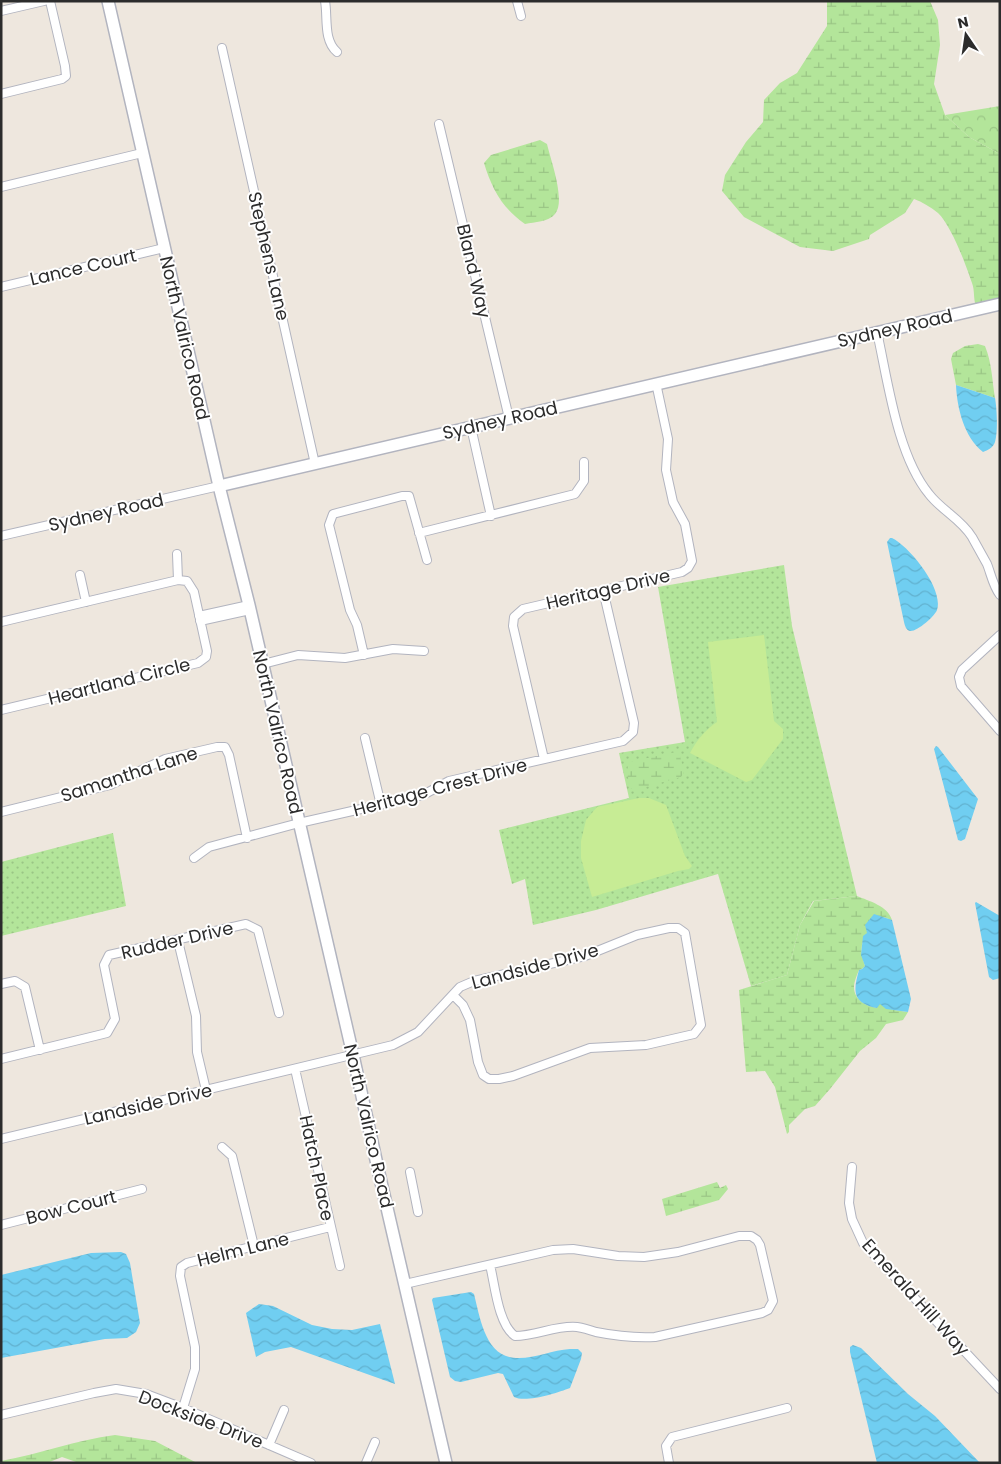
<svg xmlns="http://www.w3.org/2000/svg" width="1001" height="1464" font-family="Poppins,sans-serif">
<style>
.grass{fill:url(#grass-dots)}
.forest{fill:url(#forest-crowns)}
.wetland{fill:url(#wetland-marsh)}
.pitch{fill:#c7ec95}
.water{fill:url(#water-waves)}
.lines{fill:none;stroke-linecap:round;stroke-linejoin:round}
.street-casing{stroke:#b2b4bf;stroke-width:10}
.secondary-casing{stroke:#b2b4bf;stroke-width:14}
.street{stroke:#fff;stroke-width:8}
.secondary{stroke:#fff;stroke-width:11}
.labels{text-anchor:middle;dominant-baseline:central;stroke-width:4;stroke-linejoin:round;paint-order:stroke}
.street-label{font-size:18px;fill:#2c2c2c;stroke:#fff}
</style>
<defs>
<pattern id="grass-dots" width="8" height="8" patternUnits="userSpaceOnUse" patternTransform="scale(1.25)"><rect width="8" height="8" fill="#b3e59a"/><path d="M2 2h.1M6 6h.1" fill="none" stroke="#9ac585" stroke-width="1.8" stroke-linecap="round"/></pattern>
<pattern id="forest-crowns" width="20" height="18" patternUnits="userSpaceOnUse" patternTransform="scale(1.25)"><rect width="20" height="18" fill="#b3e59a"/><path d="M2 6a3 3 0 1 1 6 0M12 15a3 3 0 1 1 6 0" fill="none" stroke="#9ac585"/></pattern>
<pattern id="wetland-marsh" width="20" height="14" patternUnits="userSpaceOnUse" patternTransform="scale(1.25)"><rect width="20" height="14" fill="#b3e59a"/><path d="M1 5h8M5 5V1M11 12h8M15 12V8" fill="none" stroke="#9ac585"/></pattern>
<pattern id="water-waves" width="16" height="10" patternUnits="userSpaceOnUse" patternTransform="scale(1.25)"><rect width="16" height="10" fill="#70cef1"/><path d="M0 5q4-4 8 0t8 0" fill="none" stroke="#61b1cf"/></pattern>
</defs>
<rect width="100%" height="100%" fill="#eee7de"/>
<!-- grass -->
<path class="grass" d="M784 565 792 626 857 896 813 901 800 925 787 975 751 986 718 874 596 910 533 925 525 879 512 884 499 830 629 798 619 753 685 742 658 587Z
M113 833 126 906 1 936V862Z"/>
<!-- forest -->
<path class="forest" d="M1000 106V154L969 137 945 115Z"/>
<!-- wetland -->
<path class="wetland" d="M827 1H930L938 20 940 45 934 84 945 115 969 137 1000 154V299L976 306C973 298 975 291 972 283 966 265 951 225 938 213 931 207 922 202 914 199L905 213 870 235 869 239 833 251 800 247 744 217 722 191 725 175 746 142 763 122 764 100 780 83 797 73 827 26Z
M540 140 547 144C551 161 566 201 555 214 548 222 535 222 525 224 502 208 492 189 484 163L491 155Z
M978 344 985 346C992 363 992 380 995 398L956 385 951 359 953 353 965 346Z
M676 752 680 756 684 772 681 777 635 790 630 788 627 771 629 762Z
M857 896C869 901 888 906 892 920L883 917C866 934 856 940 865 966L862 969 859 970C857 975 854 982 854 987 854 1000 866 1006 877 1008L879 1003 894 1010 908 1012 903 1020 886 1024 876 1038 860 1051 830 1089 815 1106 805 1109 789 1125V1132L787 1134 775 1087 765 1071 746 1072 739 990 787 975 800 925 814 901Z
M717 1182 720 1188 726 1185 728 1189 719 1200 666 1216 662 1199Z
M115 1435 155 1441 197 1463H79L62 1457 47 1463H1V1461C40 1454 76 1440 115 1435Z"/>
<!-- pitch -->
<path class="pitch" d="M764 635 774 721 783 729V739L752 780 746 782 690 753C697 740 705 730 717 722L708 642Z
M639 798H649L666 805 685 856 692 866 689 869 678 871 592 897 581 858V841L586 820 597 807Z"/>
<!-- water -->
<path class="water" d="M956 385 995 398C997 409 998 432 995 442 993 448 988 450 983 452 964 437 957 408 956 385Z
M890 538H892C910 547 944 589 937 610 935 616 917 632 910 631 906 630 905 626 904 622L887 542Z
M936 746 938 747 978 799 965 839 961 841 958 840 934 749Z
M976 902 1000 916V978L993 980 989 977 975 903Z
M874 914 892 920 911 999 908 1012 886 1009 880 1004 877 1008C852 1003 853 991 859 970L862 969 865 966 861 955 863 936 867 933 865 925Z
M121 1252 126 1254 130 1263 140 1323 136 1332 127 1338 105 1339 1 1358V1275L91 1253Z
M471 1292 474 1294C480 1317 485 1357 516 1358 534 1359 552 1350 570 1349H578L582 1353 581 1359 570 1388C557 1393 526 1403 514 1397L503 1374 498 1373 461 1382 455 1381 450 1377 432 1300 433 1298Z
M259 1304 273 1306 312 1325 332 1329 352 1330 380 1324 395 1384 291 1347 265 1352 256 1357 246 1313Z
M853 1345 861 1348 908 1394 935 1416 980 1463H877L850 1352V1347Z"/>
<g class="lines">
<defs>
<path id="street" d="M325 1C328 17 323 40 337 52
M517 1 521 16
M1 11 44 1
M222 48 315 464
M1 94 62 79 66 76 65 66 50 1
M439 124 509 418
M1 187 142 153
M1 287 164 248
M877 332C888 381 897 455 929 494 941 510 961 519 972 537 977 546 982 555 987 564 991 574 993 586 1000 595
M471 427 491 516
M419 533 575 494 584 481V462
M1 536 219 486
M177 554 178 580
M80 575 86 602
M199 616 249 605
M200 621 250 610
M1 622 178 580 187 581 194 592 207 651 206 657 198 663 1 710
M1000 635 962 670 959 677 961 686 1000 731
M364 655 357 625 350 610 329 525 333 514 402 496H409L427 560
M263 664 298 655 345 658 393 649 424 651
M365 738 381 805
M544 759 513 626 514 617 523 609 682 572 688 568 692 561 685 524 673 502 666 470 668 439 656 383
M1 812 110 785 165 759 217 747H225L229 755 247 838
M194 858 209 847 299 823 423 795 449 781 623 741 633 732 634 723 603 590
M178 941 196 1016 197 1052 206 1090
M1 984 15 981 25 987 40 1050
M1 1059 107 1033 115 1019 104 965 109 955 246 924 258 930 279 1013
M295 1069 340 1266
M1 1139 393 1045 418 1032 460 987 474 981 585 956 637 935 669 928H678L685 933 701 1025 694 1034 646 1045 590 1048 513 1076 499 1079H489L483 1075 478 1062 470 1020 463 1005 453 995
M222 1147 232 1156 254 1246
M852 1167 849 1203 852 1219 863 1243 1000 1389
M410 1172 418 1212
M1 1225 142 1189
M405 1284 553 1250 573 1249 618 1256 644 1257 678 1252 739 1236H751L757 1240 760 1245 773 1301 768 1310 762 1313 655 1337C635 1338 616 1336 596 1332 590 1330 583 1328 577 1327 556 1325 536 1336 515 1336 498 1324 495 1285 490 1265
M183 1408 195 1369V1347L180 1276 181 1267 187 1263 330 1227
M1 1415 94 1393 116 1389 146 1394 183 1408 311 1463
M269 1445 284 1410
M366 1463 375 1442
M669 1463 666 1446 672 1437 787 1408"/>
<path id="secondary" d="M108 1 219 486 249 605 353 1055 378 1169 446 1463
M219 486 1000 304"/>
</defs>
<!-- street casing -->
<use href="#street" class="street-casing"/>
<!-- secondary casing -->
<use href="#secondary" class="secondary-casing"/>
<!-- street -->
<use href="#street" class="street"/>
<!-- secondary -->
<use href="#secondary" class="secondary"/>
</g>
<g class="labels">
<!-- street labels -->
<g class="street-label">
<text transform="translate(269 256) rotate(77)">Stephens Lane</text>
<text transform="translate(83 267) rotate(-13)">Lance Court</text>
<text transform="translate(474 271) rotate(77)">Bland Way</text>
<text transform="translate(895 328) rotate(-13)">Sydney Road</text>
<text transform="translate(185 338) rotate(77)">North Valrico Road</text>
<text transform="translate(500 420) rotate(-13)">Sydney Road</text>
<text transform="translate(106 512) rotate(-13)">Sydney Road</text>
<text transform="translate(608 589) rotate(-13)">Heritage Drive</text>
<text transform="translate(119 681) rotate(-14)">Heartland Circle</text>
<text transform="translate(278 732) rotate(77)">North Valrico Road</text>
<text transform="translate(129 774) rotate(-18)">Samantha Lane</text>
<text transform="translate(440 787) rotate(-15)">Heritage Crest Drive</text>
<text transform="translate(177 940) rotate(-13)">Rudder Drive</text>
<text transform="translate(535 966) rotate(-15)">Landside Drive</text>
<text transform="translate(148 1104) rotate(-13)">Landside Drive</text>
<text transform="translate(369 1126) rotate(77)">North Valrico Road</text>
<text transform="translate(317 1168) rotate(78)">Hatch Place</text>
<text transform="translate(71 1207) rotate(-14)">Bow Court</text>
<text transform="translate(243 1249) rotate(-14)">Helm Lane</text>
<text transform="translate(916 1297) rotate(48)">Emerald Hill Way</text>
<text transform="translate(201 1419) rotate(21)">Dockside Drive</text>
</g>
</g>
<!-- border -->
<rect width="1001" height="1464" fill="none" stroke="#2c2c2c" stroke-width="5"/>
<!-- north arrow -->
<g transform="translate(966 35) rotate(347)" stroke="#ffffff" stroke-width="4" paint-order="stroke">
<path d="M0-4L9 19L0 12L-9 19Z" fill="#2c2c2c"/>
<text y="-8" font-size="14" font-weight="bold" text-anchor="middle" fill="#2c2c2c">N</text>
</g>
</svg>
